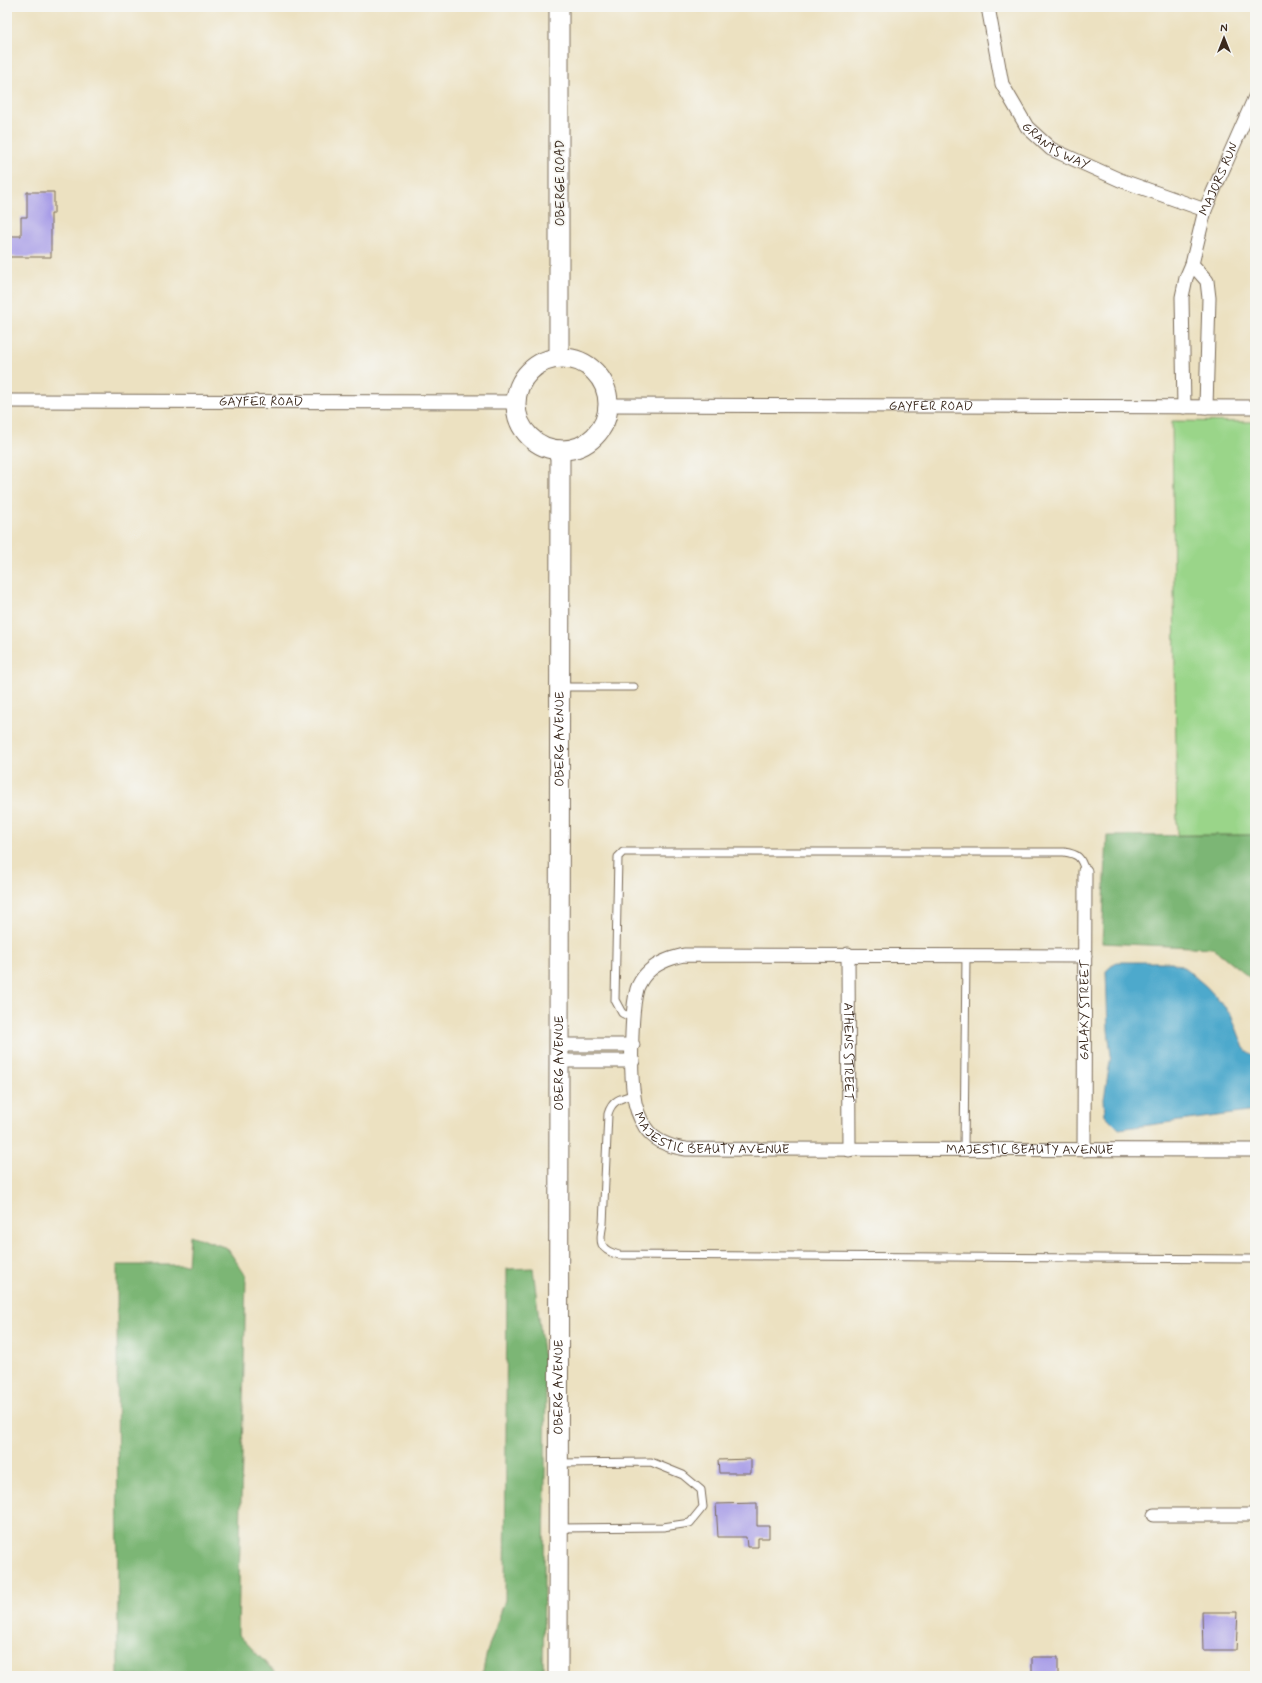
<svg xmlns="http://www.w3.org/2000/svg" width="1262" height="1683" font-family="Mynerve,sans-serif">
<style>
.green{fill:#9ad589;stroke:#6a8054}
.forest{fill:#7bb675;stroke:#5b704a}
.water{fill:#4ea9cc;stroke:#446a75}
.building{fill:#a89de7}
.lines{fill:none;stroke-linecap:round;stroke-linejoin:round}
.lane-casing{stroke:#796a57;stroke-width:9}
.street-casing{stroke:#796a57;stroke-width:15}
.secondary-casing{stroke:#796a57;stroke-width:21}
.lane{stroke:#fff;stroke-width:7}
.street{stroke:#fff;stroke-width:13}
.secondary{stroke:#fff;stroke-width:19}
.labels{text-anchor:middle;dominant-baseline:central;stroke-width:3.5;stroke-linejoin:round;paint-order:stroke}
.street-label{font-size:13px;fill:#3b2a1e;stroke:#f6f6f2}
</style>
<rect width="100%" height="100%" fill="#f6f6f2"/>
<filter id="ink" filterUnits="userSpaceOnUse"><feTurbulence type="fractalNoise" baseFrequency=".025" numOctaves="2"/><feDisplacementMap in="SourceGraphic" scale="8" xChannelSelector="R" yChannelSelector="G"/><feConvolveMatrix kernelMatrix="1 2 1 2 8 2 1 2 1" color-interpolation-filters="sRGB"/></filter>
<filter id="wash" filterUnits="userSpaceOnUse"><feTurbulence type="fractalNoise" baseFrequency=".012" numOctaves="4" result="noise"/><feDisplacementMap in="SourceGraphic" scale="16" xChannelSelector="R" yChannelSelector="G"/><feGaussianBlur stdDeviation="0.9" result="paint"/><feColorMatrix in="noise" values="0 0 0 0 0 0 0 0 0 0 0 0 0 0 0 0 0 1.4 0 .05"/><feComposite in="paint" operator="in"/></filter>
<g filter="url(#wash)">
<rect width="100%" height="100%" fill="#ece1c1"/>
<!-- green -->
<path class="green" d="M1172 421 1255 422V835H1177Z"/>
<!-- forest -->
<path class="forest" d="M1255 835V982L1213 948 1102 943 1107 836Z
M190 1235 227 1248 246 1276 238 1634 278 1676H118L117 1265H188Z
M533 1268 546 1378 543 1676H482L487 1652 505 1600 507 1269Z"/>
<!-- water -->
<path class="water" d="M1116 962H1172L1185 968 1207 987 1231 1014 1244 1048 1255 1058V1111L1119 1129 1105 1115 1104 1099 1111 1055 1108 1030 1106 971Z"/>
<g id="blocks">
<!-- building -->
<path class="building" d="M27 192H54V214H51V257H7V236H21V217H27Z
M751 1459V1473H719L718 1460Z
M757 1503V1526H769V1538H758V1547H747L746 1537H718L716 1504Z
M1202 1612H1238L1236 1650H1203Z
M1032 1657H1058V1676H1032Z"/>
</g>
</g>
<g filter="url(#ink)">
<use href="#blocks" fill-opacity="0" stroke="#796a57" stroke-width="1"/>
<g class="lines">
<defs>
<path id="lane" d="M560 687H634
M634 1019 622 1013 615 1000 618 857 623 852H1064C1078 854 1081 857 1085 871
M633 1095C621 1098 612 1100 608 1114L603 1224C599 1242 599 1250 619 1255L1255 1259
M964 1150 966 955
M559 1528 663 1527 690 1523 703 1507 701 1490 683 1475 651 1462 559 1463"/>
<g id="street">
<path id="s1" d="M988 7 1002 84 1027 127 1051 149 1120 180 1205 210"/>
<path d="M1192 264 1207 281 1209 298 1206 407"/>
<path id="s2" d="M7 401 516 402"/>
<path id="s3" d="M608 405 1255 407"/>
<path id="s4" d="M1184 407 1182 297 1186 278 1192 264 1205 210 1255 97"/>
<path id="s5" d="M848 954 849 1150"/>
<path id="s6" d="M1085 956 684 955C670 958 656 963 646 974 643 977 638 985 637 989 631 1011 630 1073 634 1096 635 1107 639 1117 645 1127 654 1141 671 1147 686 1149L1255 1150"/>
<path d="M560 1045H633"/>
<path d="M560 1061H633"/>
<path id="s7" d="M1084 1150 1085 871"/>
<path d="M1154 1515H1255"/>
</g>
<g id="secondary">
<path d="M559 358V7"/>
<circle cx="562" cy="404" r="46"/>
<path id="s8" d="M558 1676 560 450"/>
</g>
</defs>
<!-- lane casing -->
<use href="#lane" class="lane-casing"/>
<!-- street casing -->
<use href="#street" class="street-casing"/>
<!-- secondary casing -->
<use href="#secondary" class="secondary-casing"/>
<!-- lane -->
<use href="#lane" class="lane"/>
<!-- street -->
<use href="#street" class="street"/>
<!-- secondary -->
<use href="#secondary" class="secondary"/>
</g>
</g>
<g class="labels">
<!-- street labels -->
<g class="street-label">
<text stroke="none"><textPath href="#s1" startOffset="163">GRANTS WAY</textPath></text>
<text stroke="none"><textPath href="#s4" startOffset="234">MAJORS RUN</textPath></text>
<text transform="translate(560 183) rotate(-90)">OBERGE ROAD</text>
<text stroke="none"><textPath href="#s2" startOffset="254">GAYFER ROAD</textPath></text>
<text stroke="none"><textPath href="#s3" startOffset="323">GAYFER ROAD</textPath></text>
<text stroke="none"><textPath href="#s8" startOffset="937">OBERG AVENUE</textPath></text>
<text stroke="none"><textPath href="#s7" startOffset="140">GALAXY STREET</textPath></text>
<text stroke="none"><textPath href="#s5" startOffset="98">ATHENS STREET</textPath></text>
<text stroke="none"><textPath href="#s8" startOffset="613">OBERG AVENUE</textPath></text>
<text stroke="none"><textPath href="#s6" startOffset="670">MAJESTIC BEAUTY AVENUE</textPath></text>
<text stroke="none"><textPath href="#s6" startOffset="994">MAJESTIC BEAUTY AVENUE</textPath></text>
<text stroke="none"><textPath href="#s8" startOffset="289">OBERG AVENUE</textPath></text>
</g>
</g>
<!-- margin -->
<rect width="1262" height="1683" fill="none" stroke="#f6f6f2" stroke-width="24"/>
<!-- north arrow -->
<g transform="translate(1224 38)" stroke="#f6f6f2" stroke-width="3" paint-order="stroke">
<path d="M0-3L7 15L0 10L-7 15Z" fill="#3b2a1e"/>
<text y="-6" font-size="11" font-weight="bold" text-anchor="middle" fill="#3b2a1e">N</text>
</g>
</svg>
